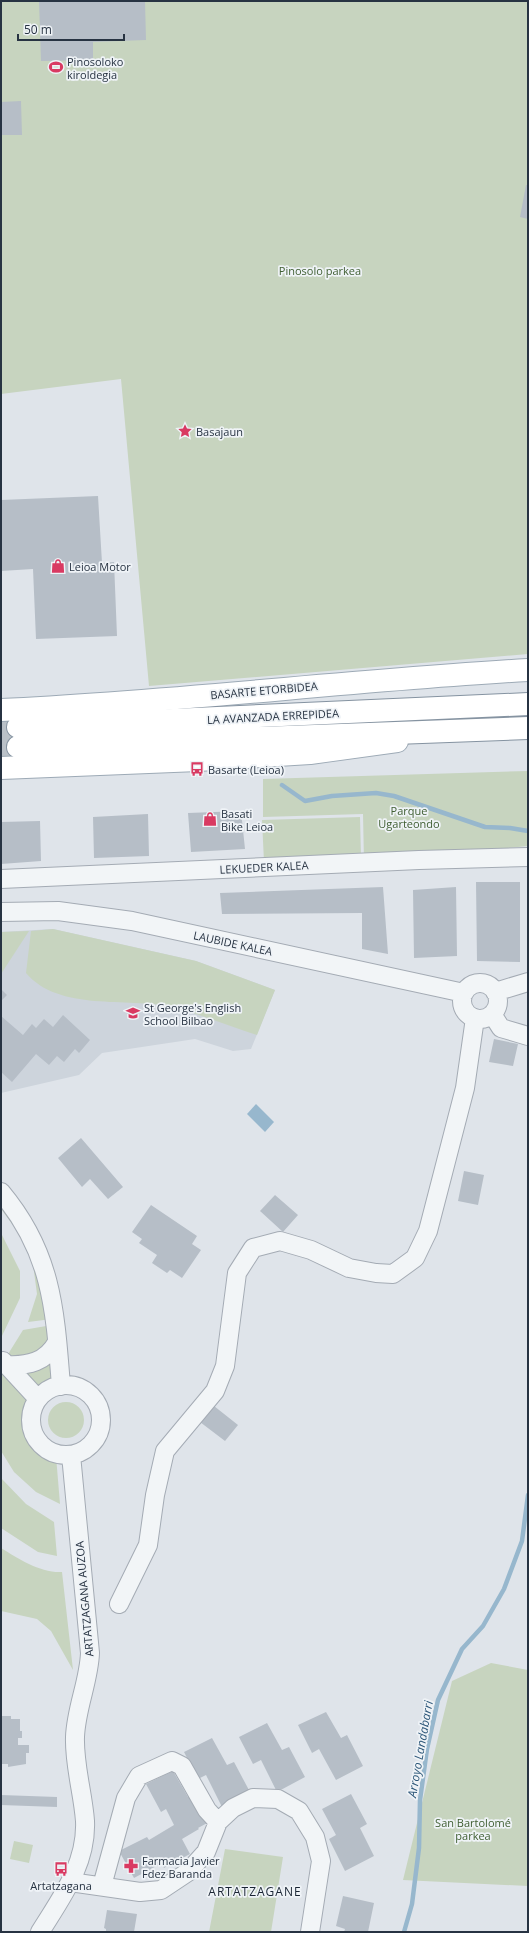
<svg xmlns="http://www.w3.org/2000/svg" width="529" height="1933" font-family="'Open Sans',sans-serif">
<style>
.built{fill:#cdd4dc}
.green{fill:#c7d4bf}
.water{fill:#97b7cd}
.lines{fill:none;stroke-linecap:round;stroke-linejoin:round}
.stream{stroke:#97b7cd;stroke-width:4.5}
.building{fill:#b6bec7}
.highway-tunnel{stroke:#bac1c8;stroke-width:22;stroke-dasharray:22 11;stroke-linecap:butt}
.minor-casing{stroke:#a4abb4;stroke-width:20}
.major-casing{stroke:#9daab6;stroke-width:24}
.highway-casing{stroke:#8593a1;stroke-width:24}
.minor{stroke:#f2f5f7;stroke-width:18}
.major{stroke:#fff;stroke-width:22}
.highway{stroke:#fff;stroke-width:22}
.labels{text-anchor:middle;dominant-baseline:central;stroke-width:3.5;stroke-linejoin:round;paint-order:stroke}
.poi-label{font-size:11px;fill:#273342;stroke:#eff3f7;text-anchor:start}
.park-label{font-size:11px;fill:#405f33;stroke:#eff3f7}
.street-label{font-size:11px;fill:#273342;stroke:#eff3f7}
.water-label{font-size:12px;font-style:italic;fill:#2d5779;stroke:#eff3f7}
.neighbourhood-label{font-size:12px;letter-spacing:1px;fill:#192433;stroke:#eff3f7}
</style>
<rect width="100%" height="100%" fill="#dfe4ea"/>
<!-- built -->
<path class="built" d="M53 929 196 961 275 990 251 1049 233 1051 195 1039 102 1053 79 1075 1 1093V932Z"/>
<!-- green -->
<path class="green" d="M1 1H528V654L149 686 121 379 1 394Z
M528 771V846L364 862 363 814 263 817V779Z
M360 817 361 857 264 862 262 820Z
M53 929 196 961 275 990 257 1035C229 1026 200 1014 172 1007 127 997 59 1012 26 973L31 931Z
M29 931 1 974V932Z
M1 1198 21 1223 52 1319 28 1322 37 1294 33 1264 18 1232 1 1209Z
M1 1233 20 1271V1298L1 1338Z
M52 1325 47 1352 5 1359 23 1330Z
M55 1352 59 1383 48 1387 39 1394 14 1368Z
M1 1370 34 1399C22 1428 29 1443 56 1456L60 1504 36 1492 14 1472 1 1451Z
M48 1420a18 18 0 1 1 36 0a18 18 0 1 1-36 0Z
M1 1478 26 1504 54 1522 57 1556 38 1552 1 1528Z
M1 1548C19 1559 40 1573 62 1572L73 1670 51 1631 37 1619 1 1611Z
M491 1663 528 1670V1886L403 1880 452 1681Z
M14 1841 33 1845 29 1863 10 1859Z
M225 1849 283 1857 271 1932H209Z"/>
<!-- water -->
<path class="water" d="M256 1104 274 1122 265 1132 247 1114Z"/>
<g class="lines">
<!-- stream -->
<path class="stream" d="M282 785 305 801 332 796 376 793 394 796 485 827 510 828 528 831
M404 1932 412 1904 419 1848 420 1800 427 1749 438 1700 462 1649 483 1626 504 1589 522 1541 528 1495"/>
</g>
<!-- building -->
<path class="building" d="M39 1H145L146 40 93 42V60L41 61Z
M21 101 22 135H1V102Z
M526 185H528V219L520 217Z
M98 496 102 563 114 562 117 636 36 639 33 569 1 571V500Z
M241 811 245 849 191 852 188 813Z
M148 814 149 856 94 858 93 817Z
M40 821 41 861 1 864V822Z
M476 882H520V962L477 961Z
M383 887 388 954 362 949V913L222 914 220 893Z
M456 887 457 956 414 958 413 890Z
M1 989 7 995 1 1001Z
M63 1015 90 1040 79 1053 75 1049 64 1062 57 1056 49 1065 36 1054 12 1082 1 1072V1016L23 1035 32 1024 36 1028 44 1019 53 1027Z
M494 1039 518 1044 513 1066 489 1062Z
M81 1138 123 1187 108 1199 90 1179 82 1187 58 1158Z
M464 1171 484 1175 478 1205 458 1201Z
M275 1195 298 1215 283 1232 260 1211Z
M151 1205 197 1236 192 1244 201 1250 182 1278 170 1270 167 1273 152 1263 157 1255 139 1243 142 1239 132 1232Z
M214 1406 238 1425 225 1441 200 1422Z
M326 1712 341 1738 347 1735 363 1766 336 1780 319 1749 312 1753 298 1725Z
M1 1716H11V1719H20V1731H22V1738H18V1745H29V1753H26V1764L8 1767V1764H1Z
M267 1723 282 1750 289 1747 305 1777 277 1792 261 1760 253 1764 239 1737Z
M212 1738 227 1765 234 1762 250 1792 222 1807 206 1775 198 1779 184 1752Z
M173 1771 188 1797 193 1794 209 1822 198 1828 199 1829 182 1839 190 1854 164 1868 162 1863 134 1878 119 1851 147 1837 149 1840 174 1825 166 1809 161 1812 146 1784Z
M351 1794 367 1824 360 1828 374 1856 345 1871 329 1839 336 1835 322 1809Z
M1 1795 57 1797V1807L1 1805Z
M343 1896 374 1903 368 1932H344L345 1929 336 1926Z
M107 1910 137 1914 134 1932H106V1929L104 1928Z"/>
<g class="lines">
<!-- highway-tunnel -->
<path class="highway-tunnel" d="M1 728 18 727
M1 748 18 747"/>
<defs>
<path id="minor" d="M1 879 419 860 528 857
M1 912 58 911 132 921 464 993
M462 1001a18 18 0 1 1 36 0a18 18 0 1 1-36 0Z
M495 992 528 982
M492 1014 501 1028 528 1036
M1 1192C52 1253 55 1309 61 1386
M3 1361 38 1399
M7 1365C28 1366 46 1362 57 1342
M31 1420a35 35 0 1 1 70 0a35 35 0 1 1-70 0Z
M119 1604 148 1545 155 1495 165 1451 215 1391 225 1366 237 1273 253 1248 280 1241 311 1250 349 1268 376 1273 393 1274 415 1258 428 1231 465 1088 475 1018
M70 1882 140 1892 161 1890 188 1872 206 1852 218 1822 233 1808 253 1798 278 1799 299 1811 315 1837 321 1861 310 1932
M102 1886 126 1798 139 1776 172 1761 182 1766 207 1810 218 1822
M40 1932C61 1898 87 1864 85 1821 83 1793 74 1765 75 1737 76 1708 89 1681 90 1653L71 1455"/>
<path id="major" d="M1 710C177 702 352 680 528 670
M1 768 198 760 310 753 397 741"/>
<path id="highway" d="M18 727 528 704
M18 747 528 728"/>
</defs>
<!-- minor casing -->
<use href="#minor" class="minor-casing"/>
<!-- major casing -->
<use href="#major" class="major-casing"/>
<!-- highway casing -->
<use href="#highway" class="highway-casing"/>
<!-- minor -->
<use href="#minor" class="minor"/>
<!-- major -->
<use href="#major" class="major"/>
<!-- highway -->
<use href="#highway" class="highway"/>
</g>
<!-- icons -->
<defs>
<symbol id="stadium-bare" viewBox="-9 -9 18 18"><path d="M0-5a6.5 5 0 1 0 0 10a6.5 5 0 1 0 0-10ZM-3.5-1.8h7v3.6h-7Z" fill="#d93a62" stroke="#eff3f7" stroke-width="2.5" paint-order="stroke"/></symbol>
<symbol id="sight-bare" viewBox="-9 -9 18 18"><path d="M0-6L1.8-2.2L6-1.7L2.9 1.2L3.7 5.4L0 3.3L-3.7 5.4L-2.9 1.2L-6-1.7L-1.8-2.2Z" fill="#d93a62" stroke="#eff3f7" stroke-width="2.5" paint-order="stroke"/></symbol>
<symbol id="shop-bare" viewBox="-9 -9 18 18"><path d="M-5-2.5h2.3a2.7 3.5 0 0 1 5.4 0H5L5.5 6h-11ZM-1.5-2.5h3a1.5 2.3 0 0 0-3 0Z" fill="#d93a62" stroke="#eff3f7" stroke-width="2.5" paint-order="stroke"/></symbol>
<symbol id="bus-bare" viewBox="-9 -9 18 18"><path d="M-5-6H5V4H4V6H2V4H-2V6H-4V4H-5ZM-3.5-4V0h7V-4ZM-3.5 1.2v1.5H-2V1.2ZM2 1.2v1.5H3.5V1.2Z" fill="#d93a62" stroke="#eff3f7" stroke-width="2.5" paint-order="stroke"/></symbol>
<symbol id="school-bare" viewBox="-9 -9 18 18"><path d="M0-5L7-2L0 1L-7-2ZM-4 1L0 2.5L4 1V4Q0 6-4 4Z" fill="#d93a62" stroke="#eff3f7" stroke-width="2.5" paint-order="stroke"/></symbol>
<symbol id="pharmacy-bare" viewBox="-9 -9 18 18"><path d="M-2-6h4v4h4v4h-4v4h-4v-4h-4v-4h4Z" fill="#d93a62" stroke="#eff3f7" stroke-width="2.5" paint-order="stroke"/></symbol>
</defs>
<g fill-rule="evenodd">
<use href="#stadium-bare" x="46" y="57" width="20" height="20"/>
<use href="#sight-bare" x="175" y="421" width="20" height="20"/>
<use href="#shop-bare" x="48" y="556" width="20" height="20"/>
<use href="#bus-bare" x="187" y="759" width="20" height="20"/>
<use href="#shop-bare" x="200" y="809" width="20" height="20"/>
<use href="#school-bare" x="123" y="1003" width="20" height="20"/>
<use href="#pharmacy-bare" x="121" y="1856" width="20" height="20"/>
<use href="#bus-bare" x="51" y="1859" width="20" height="20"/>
</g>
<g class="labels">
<!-- poi labels -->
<g class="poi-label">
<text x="67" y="61">Pinosoloko<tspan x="67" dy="13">kiroldegia</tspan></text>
<text x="196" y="431">Basajaun</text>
<text x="69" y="566">Leioa Motor</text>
<text x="208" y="769">Basarte (Leioa)</text>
<text x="221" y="813">Basati<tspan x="221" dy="13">Bike Leioa</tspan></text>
<text x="144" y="1007">St George's English<tspan x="144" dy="13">School Bilbao</tspan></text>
<text x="142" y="1860">Farmacia Javier<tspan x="142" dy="13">Fdez Baranda</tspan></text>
<text x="61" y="1885" text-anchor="middle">Artatzagana</text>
</g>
<!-- park labels -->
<g class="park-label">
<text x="320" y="270">Pinosolo parkea</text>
<text x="409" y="810">Parque<tspan x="409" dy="13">Ugarteondo</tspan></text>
<text x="473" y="1822">San Bartolomé<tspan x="473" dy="13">parkea</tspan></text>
</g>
<!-- street labels -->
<g class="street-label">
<text transform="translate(264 690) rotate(-5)">BASARTE ETORBIDEA</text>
<text transform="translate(273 716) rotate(-3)">LA AVANZADA ERREPIDEA</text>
<text transform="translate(264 867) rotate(-3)">LEKUEDER KALEA</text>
<text transform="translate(233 943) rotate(12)">LAUBIDE KALEA</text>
<text transform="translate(84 1599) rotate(-95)">ARTATZAGANA AUZOA</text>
</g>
<!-- water labels -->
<g class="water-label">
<text transform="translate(420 1749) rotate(-80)">Arroyo Landabarri</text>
</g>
<!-- neighbourhood labels -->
<g class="neighbourhood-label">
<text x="255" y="1891">ARTATZAGANE</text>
</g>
</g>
<!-- border -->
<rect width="529" height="1933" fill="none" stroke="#273342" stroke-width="4"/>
<!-- scale -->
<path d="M18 34v6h106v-6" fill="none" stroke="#273342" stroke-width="2"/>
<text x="24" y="34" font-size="12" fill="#273342" stroke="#eff3f7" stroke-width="3" paint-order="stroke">50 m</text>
</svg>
